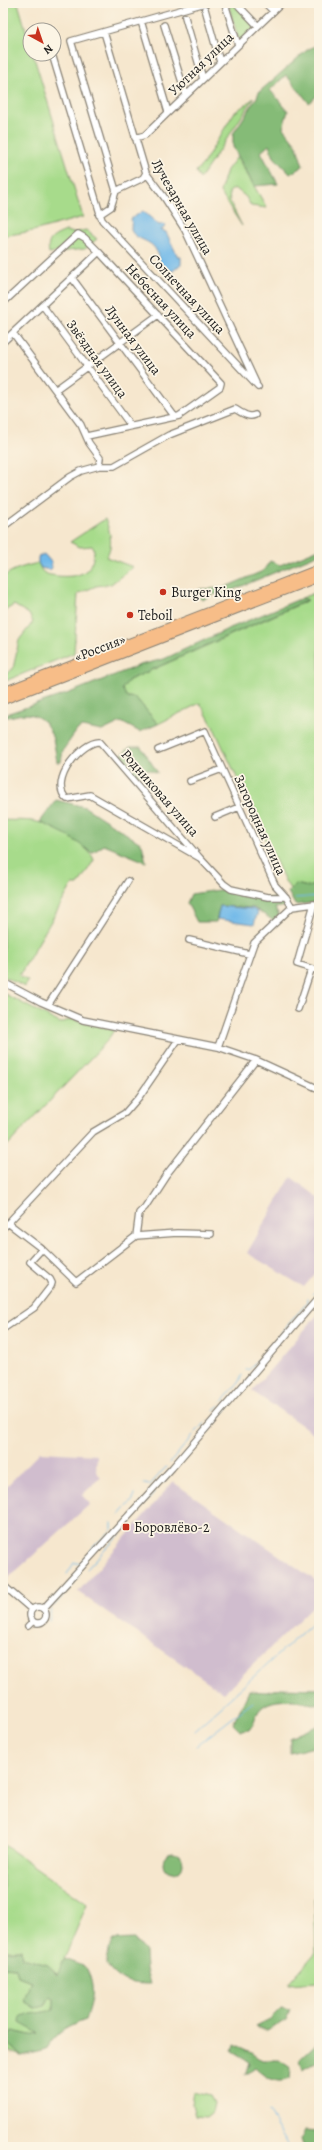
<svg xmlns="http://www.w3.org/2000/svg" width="322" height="2150" font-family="Alegreya,serif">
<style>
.industrial{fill:#d0bdce}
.green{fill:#a7db8b;stroke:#627c54}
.forest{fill:#85bb77;stroke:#506c4a}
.water{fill:#71b9e9;stroke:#466a82}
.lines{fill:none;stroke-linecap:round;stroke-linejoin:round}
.stream{stroke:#71b9e9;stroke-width:1}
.minor-casing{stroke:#898275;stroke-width:8}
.highway-casing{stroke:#898275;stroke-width:10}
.minor{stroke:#fff;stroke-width:5.5}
.highway{stroke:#f7bd88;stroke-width:8}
.poi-dot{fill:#c8321e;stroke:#fcf5e5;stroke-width:1.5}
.labels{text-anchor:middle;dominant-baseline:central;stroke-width:3.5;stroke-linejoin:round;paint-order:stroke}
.street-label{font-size:14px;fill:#1c1c1c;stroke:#fcf5e5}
.poi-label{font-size:14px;fill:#1c1c1c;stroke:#fcf5e5;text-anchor:start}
</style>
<rect width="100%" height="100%" fill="#fcf5e5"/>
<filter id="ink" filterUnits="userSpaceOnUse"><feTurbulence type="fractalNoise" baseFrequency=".025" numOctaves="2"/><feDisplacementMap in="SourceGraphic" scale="8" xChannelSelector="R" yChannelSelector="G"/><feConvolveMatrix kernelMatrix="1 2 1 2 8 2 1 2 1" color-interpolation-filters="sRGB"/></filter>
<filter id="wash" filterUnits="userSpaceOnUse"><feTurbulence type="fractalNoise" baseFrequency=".012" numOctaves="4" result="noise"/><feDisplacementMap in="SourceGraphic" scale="16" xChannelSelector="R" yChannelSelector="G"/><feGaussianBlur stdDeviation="0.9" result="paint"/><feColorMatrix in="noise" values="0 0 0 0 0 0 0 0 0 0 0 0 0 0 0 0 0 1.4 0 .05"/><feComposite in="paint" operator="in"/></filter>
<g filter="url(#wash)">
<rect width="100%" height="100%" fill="#f6e7ce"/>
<!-- industrial -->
<path class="industrial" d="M291 1177 319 1198V1269L304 1287 247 1253Z
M319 1313V1437L252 1391Z
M40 1452 97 1455 96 1472 101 1477 82 1495 90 1504 6 1580 3 1574V1490Z
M173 1482 319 1583V1600L224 1693 78 1592Z"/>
<!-- green -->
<path class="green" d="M3 3H18L30 44V54H33L83 217 33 231 3 236Z
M234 4 254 26V29L239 41 229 7Z
M254 98 200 179 196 171 203 164 234 113Z
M237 157 267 208 251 206 246 197 235 188 229 192 230 202 242 226 220 192 227 170Z
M86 230 97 239 85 249 49 253C46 239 54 236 66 231L73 233Z
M105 519C110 531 114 545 106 557L133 567 111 584 96 586 78 594 74 653 3 682V676L13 669 19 640 33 622 29 614 14 605 6 610 3 615V578C10 569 27 566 38 563 39 565 41 569 42 571 46 575 52 575 57 576 79 578 94 573 94 549L92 546 80 547 70 542Z
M319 591V884L308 887 296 884 290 889 285 881 213 726 200 703 158 724 136 698 127 697 122 689 129 680 307 601 302 598Z
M3 820C15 821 30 819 41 823 56 827 89 845 94 860L78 885H72L19 976 28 981 25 987 3 976Z
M3 993 60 1023 72 1019 114 1030 107 1041 3 1150Z
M3 1844 87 1904 58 1974 48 1965 22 1958 21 1950H3Z
M319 1894V1982L288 1984 316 1952 314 1898Z
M3 1967 16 1968 18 1976 31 1981 24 2001 35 2008 45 2006 50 1996 54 1998V2009L39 2033 30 2035 12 2031 5 2041 21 2056 3 2049Z
M194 2092 210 2096 214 2103 212 2112 206 2117 195 2116 192 2104Z"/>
<!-- forest -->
<path class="forest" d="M319 44V94L309 103 286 75 270 90 288 111 283 128 296 144 303 166 290 174 274 157 269 145 261 152 278 184 254 186 233 147V134L257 97 259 92 307 50Z
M319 549V554L228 592 212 595 202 600 195 593 200 589 223 588 263 571 270 561 280 565Z
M302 598 308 600 129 680 122 689 127 697 136 698 158 724 140 732 121 722 102 731 82 727 78 729 63 750 61 762H57C54 741 51 715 25 714 18 714 10 718 3 717V715L69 693 140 665 164 659 230 628Z
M130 747H141L158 773 147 769 136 778 119 757Z
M56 800 85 807 142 844 146 862 104 845 92 853 67 835 40 822Z
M296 884 308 887 319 884V902L295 905 288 892Z
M225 889 240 896 285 899 286 906 275 908 279 915 274 921 254 908 220 906 216 922H197L187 903 191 894Z
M281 1688 319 1689V1705C302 1702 267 1693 257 1714 254 1720 254 1724 249 1730L240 1731 233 1724 249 1691 266 1692Z
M319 1725V1743L314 1747 290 1753V1738Z
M163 1863a10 10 0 1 1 20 0a10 10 0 1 1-20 0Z
M134 1939 145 1952 146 1969 150 1984C128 1984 119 1981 106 1964L108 1949 114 1940Z
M21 1950 22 1958 48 1965 57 1974 65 1959 86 1967C96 1989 93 1998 86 2020 66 2027 57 2032 46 2050L21 2056 5 2041 12 2031 30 2035 38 2033 20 2023 21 2016 54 2010V1998L50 1996 45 2006 35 2008 24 2001 31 1981 18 1976 16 1968 3 1967V1951Z
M281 2008 290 2010 286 2020 267 2031 256 2026 270 2019Z
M319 2041V2061L303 2070 300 2059Z
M234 2045 252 2053 262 2060H279L291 2068 290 2079C275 2085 266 2077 255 2067L245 2075 249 2062 232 2052Z
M305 2131 319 2132V2147H304L301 2140Z"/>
<!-- water -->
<path class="water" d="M143 211 159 225 165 224 166 226 161 230 166 232 178 257H181V264L173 271 162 269C157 261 160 253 153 246 148 240 132 238 131 229 131 225 132 223 131 219Z
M44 554 51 562 52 568 50 570 41 568 38 563V557Z
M220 906 253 909 258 912 254 924 217 919Z"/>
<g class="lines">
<!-- stream -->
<path class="stream" d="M295 898 319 896
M312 1294 319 1289
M246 1370 250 1369 307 1303V1299
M238 1396 250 1382
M214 1411 238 1383 242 1375
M196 1432 207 1420
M207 1433 230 1405
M182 1461 200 1441
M170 1463 193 1435
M163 1483 174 1470
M144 1484 150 1485 166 1467
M118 1517 133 1500 134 1494
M131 1520 155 1492
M112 1523V1529
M87 1569 120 1534
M67 1574 74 1563H81L96 1544 111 1531
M54 1606 79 1577
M49 1621 51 1609
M195 1730 319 1617
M196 1746 253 1702
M268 2112 289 2147"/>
</g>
</g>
<g filter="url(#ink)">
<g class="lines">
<defs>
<path id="minor" d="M227 3 225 4 238 45
M236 3 258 26
M265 3 273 11
M205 9 220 62
M185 17 203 79
M141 21 168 112
M164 25 186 95
M104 32 146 173 164 197 185 230 256 383
M52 54 102 220 258 387
M135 138 145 135 282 3
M116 191 71 41 205 3
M99 215 111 207 116 191 143 178 146 173
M72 278 175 417
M3 303 78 234 85 238 99 252 221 383 220 387 179 416 87 436
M43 306 131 426
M13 333 81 425 89 443 100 458 99 466
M3 342 99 252
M55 390 158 315
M3 527 70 477 81 471 99 466H114L169 435 235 409C242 413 248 418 255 415
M158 750 205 731 275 885 286 897 292 907 254 943 218 1047
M190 781 222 769
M215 817 239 807
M200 858 100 742C83 740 47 782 67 799L90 795 200 858 224 884 231 889 268 897H286
M292 907 314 904 297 964 319 971
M189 940 249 954
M3 982 41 1002 83 1020 218 1047 256 1060 319 1089
M48 1005 128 881
M298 1009 311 970
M8 1223 93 1132 125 1113 139 1097 178 1040
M3 1228 8 1223 42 1249 76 1282 136 1236 139 1213 145 1207 166 1175 256 1060
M136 1236 177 1233 211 1234
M3 1329 34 1308 51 1286 52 1283 50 1279 30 1262 42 1249
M3 1585 32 1610
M30 1615a8 8 0 1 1 16 0a8 8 0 1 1-16 0Z
M43 1609 172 1468 319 1297
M28 1626 33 1621"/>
<path id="highway" d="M3 692 319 569
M3 700 319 577"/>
</defs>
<!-- minor casing -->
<use href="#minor" class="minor-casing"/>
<!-- highway casing -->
<use href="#highway" class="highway-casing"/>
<!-- minor -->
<use href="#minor" class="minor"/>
<!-- highway -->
<use href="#highway" class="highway"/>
</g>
</g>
<!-- markers -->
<g class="poi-dot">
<circle cx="163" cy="592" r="4"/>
<circle cx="130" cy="615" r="4"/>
<rect x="122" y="1523" width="8" height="8" rx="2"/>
</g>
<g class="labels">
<!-- street labels -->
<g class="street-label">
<text transform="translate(201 64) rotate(-44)">Уютная улица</text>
<text transform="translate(182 207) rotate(60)">Лучезарная улица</text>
<text transform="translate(187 294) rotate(47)">Солнечная улица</text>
<text transform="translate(161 301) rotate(47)">Небесная улица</text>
<text transform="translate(133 340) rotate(53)">Лунная улица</text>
<text transform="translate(97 359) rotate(54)">Звёздная улица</text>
<text transform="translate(100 648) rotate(-21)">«Россия»</text>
<text transform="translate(160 793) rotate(49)">Родниковая улица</text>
<text transform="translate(260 825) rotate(66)">Загородная улица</text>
</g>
<!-- poi labels -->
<g class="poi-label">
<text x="171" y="592">Burger King</text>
<text x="138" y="615">Teboil</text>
<text x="134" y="1527">Боровлёво-2</text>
</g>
</g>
<!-- margin -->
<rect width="322" height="2150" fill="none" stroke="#fcf5e5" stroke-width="16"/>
<!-- north arrow -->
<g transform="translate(42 42) rotate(140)"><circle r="19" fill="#fcf5e5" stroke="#a29e95"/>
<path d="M0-3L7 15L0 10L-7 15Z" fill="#c8321e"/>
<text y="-6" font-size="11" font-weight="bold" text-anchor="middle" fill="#1c1c1c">N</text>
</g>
</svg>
